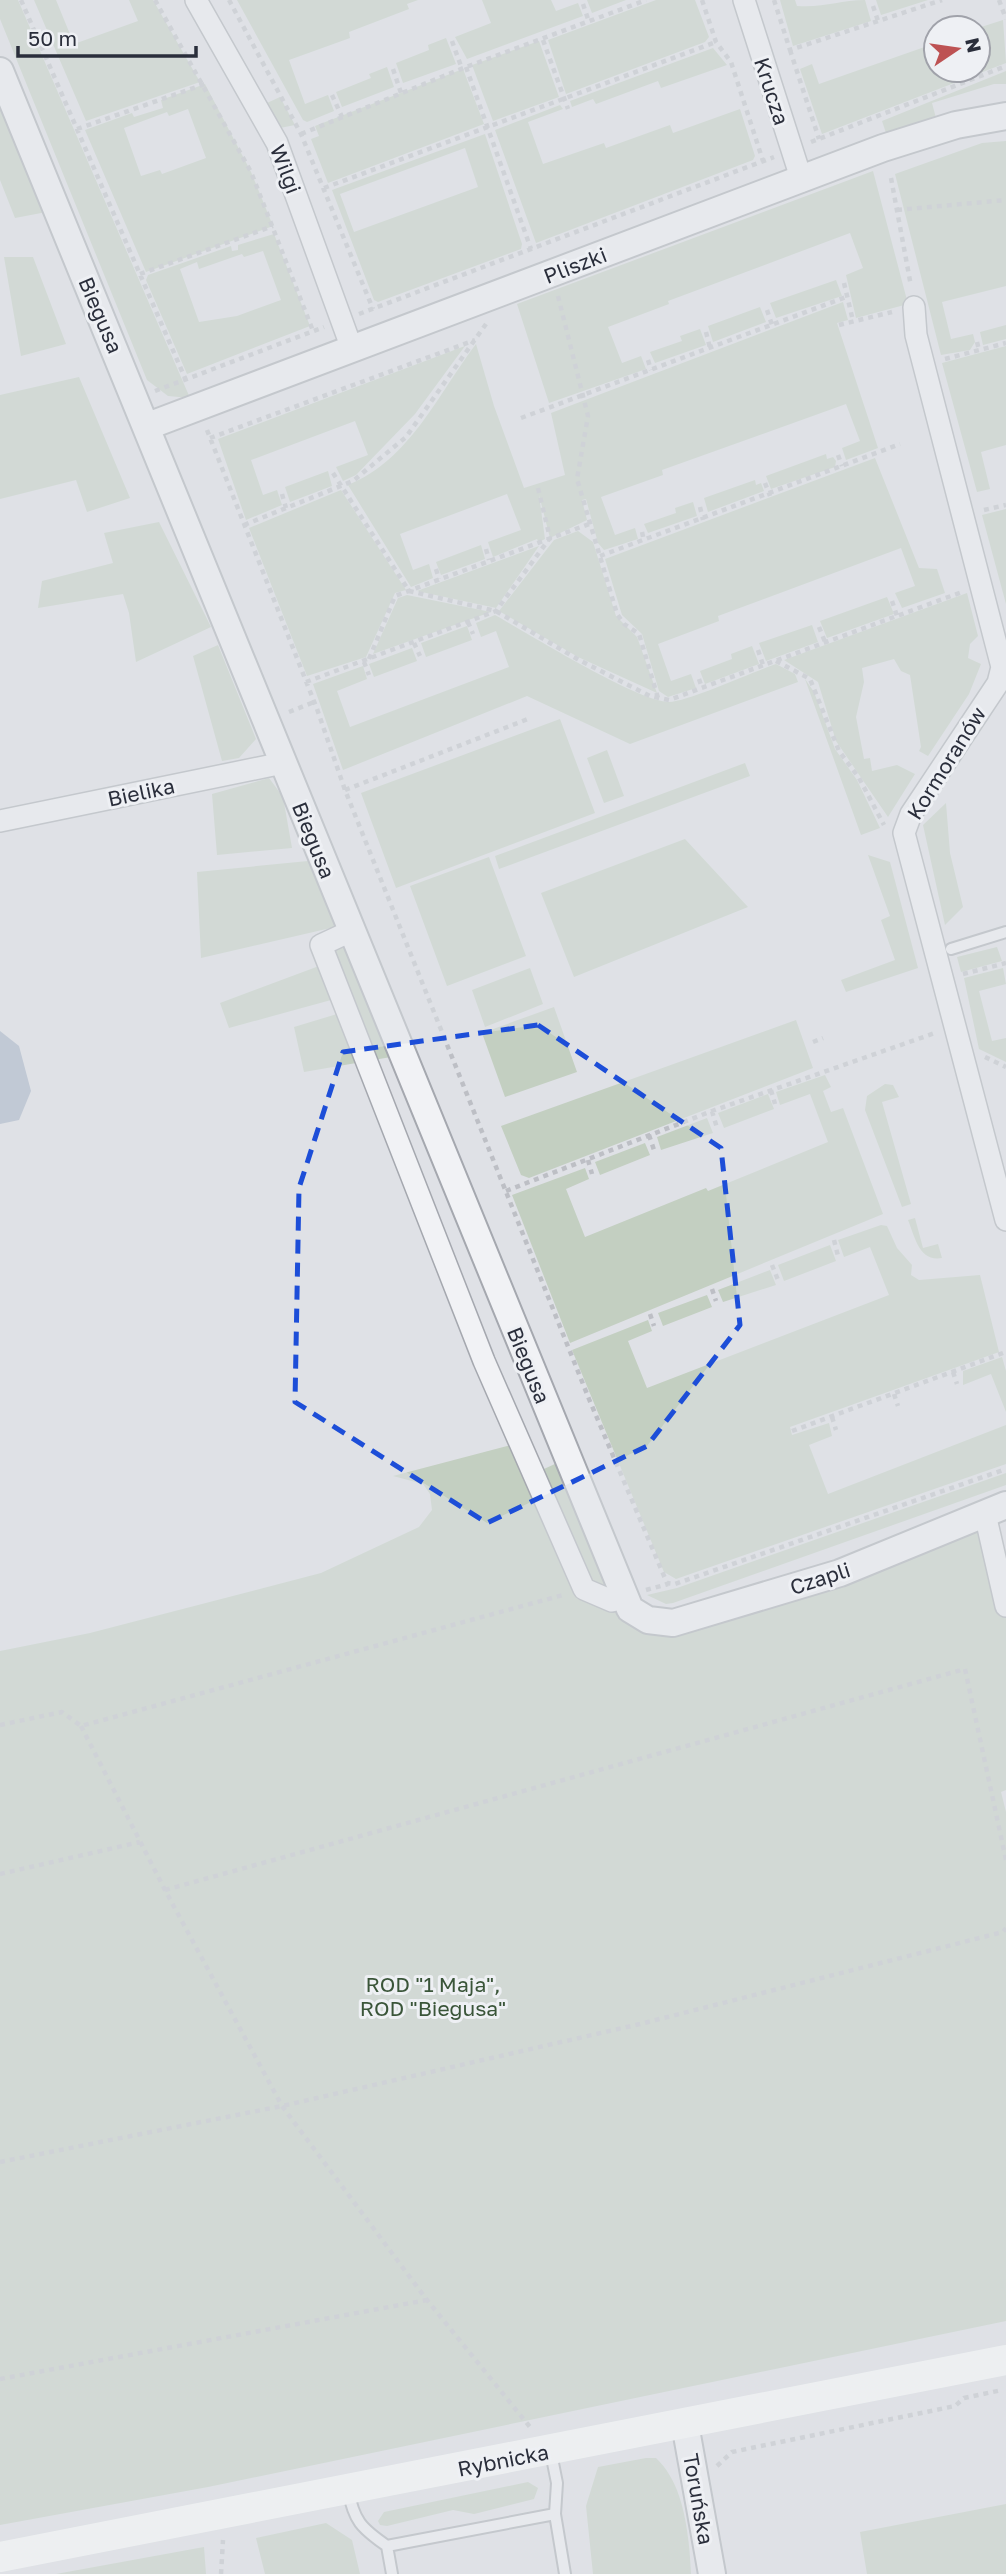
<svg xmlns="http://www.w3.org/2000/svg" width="1006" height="2574" font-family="'Golos Text',sans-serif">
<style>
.green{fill:#c3cfc1;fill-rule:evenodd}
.water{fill:#9eaac2}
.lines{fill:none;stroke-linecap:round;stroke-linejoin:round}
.service-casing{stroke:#a5a8af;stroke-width:14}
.minor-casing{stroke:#a5a8af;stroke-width:24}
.tertiary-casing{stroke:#a5a8af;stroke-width:30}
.path{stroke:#bdbfc5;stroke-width:4.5;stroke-dasharray:5 5;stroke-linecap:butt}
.service{stroke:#f1f2f5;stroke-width:10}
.minor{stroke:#f1f2f5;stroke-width:21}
.tertiary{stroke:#f1f2f5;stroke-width:26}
.secondary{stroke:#fff;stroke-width:30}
.marked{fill:none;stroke:#1d4ed8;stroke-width:5;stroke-dasharray:14 9;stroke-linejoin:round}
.labels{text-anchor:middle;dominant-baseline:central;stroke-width:6;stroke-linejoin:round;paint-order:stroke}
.street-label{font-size:21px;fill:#2a2e3b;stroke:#eef0f4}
.park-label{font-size:21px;fill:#3a5539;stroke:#eef0f4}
</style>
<rect width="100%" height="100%" fill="#dfe1e6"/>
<!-- green -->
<path class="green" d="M0 0H18L190 398 168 396 147 380 0 19Z
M34 0H56L74 44 138 21 129 0H153L200 82 86 121Z
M237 0H418L407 4 409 9 349 32 350 38 289 60 305 104 328 95 334 111 307 122 303 120Z
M482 0H551L556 11 578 3 583 16 467 59 455 37 491 23Z
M587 0H626L592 13Z
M656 0H695L709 37 705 42 566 94 548 40Z
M780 0H795L797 6C824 8 840 0 865 0L871 21 793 46Z
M876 0H928L881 15Z
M1003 20 1006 63 822 134 800 69 812 64 819 84 936 43V70H978V28Z
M446 38 456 64 403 83 396 63 429 50 428 45Z
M539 41 559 97 493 121 472 65Z
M713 48 727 65 661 88 658 81 596 104 593 99 572 107 570 101Z
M387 67 394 87 342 107 336 92 371 78 369 74Z
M463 69 484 124 328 183 311 139 319 136 315 126Z
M0 71 57 210 15 218 0 180Z
M1006 71V84H994L932 103 936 118 887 136 882 121Z
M205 84 251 172 273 226 146 272 85 130 132 113 134 117 163 108 161 100ZM188 109 206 158 162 174 160 170 141 176 124 128 167 112 169 116Z
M280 97 295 125 280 128 267 103Z
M560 105 563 109 528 122 543 164 604 143 606 148 670 125 673 133 740 109 755 156 753 160 536 243 495 130Z
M485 134 522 244 521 249 378 302 374 300 332 190ZM465 148 478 187 354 232 340 194Z
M1006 141V286L942 302 951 339 973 334 975 342 970 350 941 355 895 174 982 143Z
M873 171 908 304 856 318 846 275 863 268 850 233 668 301 669 304 608 327 622 363 641 356 646 369 549 403 517 304Z
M274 234 310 326 187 374 146 280 148 275 231 246 232 251 238 250V245ZM263 251 281 300 237 316 199 322 180 269 197 262 199 269 242 254 244 257Z
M4 257H33L66 344 21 356Z
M836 280 842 296 776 318 770 303Z
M843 302 848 320 837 323 878 448 846 460 842 448 860 441 846 404 662 470 663 475 601 497 615 535 635 528 638 539 604 550 598 543 586 499 582 500 587 520 550 538 539 495 545 539 539 542 537 539 493 557 488 542 521 530 507 494 400 534 413 570 429 564 433 578 411 587 348 485C410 460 438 394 476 344L494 406 524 488 565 475 551 413Z
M760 307 766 322 713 342 708 326Z
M1006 325V339L983 345 980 332Z
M700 329 706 345 655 363 650 352 682 341 680 336Z
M465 346 415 414 356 475 343 481 336 467 368 455 355 421 251 460 263 495 277 490 282 505 246 520 218 439Z
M1006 346V445L981 452 990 489 977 492 942 363Z
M79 377 130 498 87 512 76 480 0 499V395Z
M826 454 827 459 833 457 836 461 835 467 771 489 766 476Z
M875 458 919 568 937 569 945 593 902 608 895 593 915 586 901 548 718 616 719 621 658 644 671 681 691 674 696 688 668 697 659 691 642 634 622 615 605 559Z
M328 471 332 486 290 502 285 487Z
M755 480 756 485 761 483 764 491 708 512 704 498Z
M341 490 406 590 395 593 366 657 307 676 249 528Z
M693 502 697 516 648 533 644 524 676 513 675 508Z
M1006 509V604L982 515Z
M159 522 211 627 136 662 129 613 123 594 38 608 42 581 113 563 104 533Z
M578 531 593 542 616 616 637 637 657 693 578 657 499 611 554 540Z
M481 545 485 559 441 575 436 562Z
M539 546 496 608 417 591Z
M967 593 978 636 970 644 968 658 981 664 969 694 928 756 919 751 921 747 910 675 901 671 894 659 862 668 864 682 856 717 864 759 870 758 872 771 897 765 915 774 888 817 836 741 818 682 784 660Z
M407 595 491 612 373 654 398 598Z
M887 597 894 614 827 638 820 621Z
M495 615C527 633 638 702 669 702 689 701 752 672 776 664L795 674 798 682 630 744 527 696 343 770 313 684 363 666 367 679 337 691 350 727 509 667 496 631 481 637 476 623Z
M812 625 818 642 766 661 759 643Z
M467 626 472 640 426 657 421 643Z
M218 645 256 739 239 758 222 761 193 656Z
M752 646 759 664 705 684 700 671 732 659 731 654Z
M412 648 417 661 374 677 369 664Z
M805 679 814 692 835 749 857 780 880 828 861 835Z
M560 719 595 813 396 888 361 793Z
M607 750 624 796 604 803 587 758Z
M745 763 750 776 499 869 495 856Z
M269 778 283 797 292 848 217 855 212 794Z
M946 803 950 853 963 907 945 925 923 825Z
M685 839 748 907 574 977 541 893Z
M868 855 890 862 918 968 846 992 841 980 895 960 881 920 890 916Z
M489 857 526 956 447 986 410 886Z
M308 861 335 927 201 958 197 872Z
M339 937 391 1057 304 1072 294 1027 347 1011 342 997 229 1028 220 1003 319 966 321 945Z
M997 947 1002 961 961 972 957 957Z
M530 968 543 1004 485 1027 472 990Z
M1003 968 1006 984 979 991 992 1041 1006 1038V1062L979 1049 964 978Z
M554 1007 577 1072 505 1097 482 1033Z
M796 1020 813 1068 529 1178 521 1175 501 1126Z
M825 1075 831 1087 823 1091 831 1112 843 1108 883 1214 570 1343 512 1195 585 1168 589 1179 566 1189 585 1237 706 1188 708 1191 828 1142 810 1094 780 1105 776 1092Z
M885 1084 893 1085 899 1097 882 1102 911 1204 902 1207 865 1110 867 1096Z
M768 1094 774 1109 724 1128 718 1113Z
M707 1118 713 1133 661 1150 657 1137Z
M645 1143 650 1155 600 1175 595 1162Z
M915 1218 923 1248 938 1244 942 1258C919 1262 915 1237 908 1220Z
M881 1225 887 1226 897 1248 912 1265 911 1275 919 1280 980 1275 999 1352 790 1427 792 1435 829 1423 832 1436 809 1445 828 1494 1006 1425V1464L676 1579 664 1572 572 1350 648 1320 652 1331 628 1341 647 1388 889 1295 870 1247 844 1257 838 1240Z
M830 1245 836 1261 784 1281 778 1265Z
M770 1270 776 1285 723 1302 718 1290Z
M707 1295 712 1307 663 1326 658 1313Z
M1002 1357 1006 1371V1412L991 1374 963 1385V1371Z
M519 1443 533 1474 568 1458 648 1620 985 1514 1006 1606V1790L1001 1792 1006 1812V2321L208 2487 0 2525V1651L90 1633 321 1573 419 1527 432 1510 430 1494 423 1484 393 1476Z
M1006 1473V1485L673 1603 666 1604 647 1595 677 1588Z
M646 2458H656C685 2485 689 2536 691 2574H593L586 2506 598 2467Z
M528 2482 538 2488 534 2499 474 2514 453 2510 387 2526 380 2525 378 2521 384 2512Z
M1006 2504V2574H867L860 2532Z
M326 2523 352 2540 360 2574H265L256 2538Z
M204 2547 206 2574H56Z"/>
<!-- water -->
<path class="water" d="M0 1031 19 1046 31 1091 19 1120 0 1124Z"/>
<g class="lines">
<defs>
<path id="service" d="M951 949 1006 932
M348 2490C354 2521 361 2528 387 2546L555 2514 557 2483 551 2453
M555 2514 565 2574
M387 2546 392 2574"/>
<path id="minor" d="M196 0 277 143 352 349
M744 0 802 181
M914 307 916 335 1002 667 998 683 911 814 904 833 1006 1220
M0 821 283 763
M351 931 321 945 484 1361 584 1589 612 1601 625 1597
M985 1514 1006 1606"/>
<path id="tertiary" d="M0 71 630 1609 648 1620 673 1623 840 1573 1006 1505
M148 426 883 148 956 125 1006 116
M685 2424 712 2574"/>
</defs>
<!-- service casing -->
<use href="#service" class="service-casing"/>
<!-- minor casing -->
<use href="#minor" class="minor-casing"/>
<!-- tertiary casing -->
<use href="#tertiary" class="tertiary-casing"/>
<!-- path -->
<path class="path" d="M21 0 188 385
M155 0 251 172 313 331
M229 0 301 134 373 309
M702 0 716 42 731 62 763 161
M774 0 790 50 942 0
M999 0 1006 19
M583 4 589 22
M873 6 878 21
M543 40 568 109
M452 41 462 69
M790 50 819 139
M466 67 531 249
M393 69 401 93
M332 95 342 117
M77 129 205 84
M301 134 466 67 646 0
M811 142 1006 66
M891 178 911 286
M324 188 716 42
M897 210 1006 200
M140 274 273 226
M844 283 853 321
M558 296 588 416 577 479 617 614 624 624 639 634 658 698
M767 310 772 325
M359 314 774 157
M839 325 892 312
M706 332 710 348
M977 342 979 350
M945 359 1006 343
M648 360 651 370
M155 391 324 327
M521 418 846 297
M207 430 317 709 345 790 589 1399 667 1583 675 1584 1006 1469
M210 438 475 340
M838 455 842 466
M333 473 409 591 496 611 579 660 650 696 669 700 962 592
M765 483 770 496
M282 494 286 508
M700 507 703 520
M984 510 1006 505
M244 525 353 481 406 437 486 324
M642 532 644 541
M486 549 489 560
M600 556 900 444
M436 569 439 579
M892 601 897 616
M468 622 473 634
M819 627 825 642
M414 643 420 656
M758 650 763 665
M369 659 395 596 589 524
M776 661 810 679 839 751 859 778 884 825
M364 662 369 675
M699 679 702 688
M306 682 496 611 550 538 537 484
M289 712 314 702
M345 790 528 719
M963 974 1006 963
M813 1042 823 1038
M985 1057 1006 1067
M771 1090 775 1104
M712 1111 717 1128
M649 1135 654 1150
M588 1160 592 1174
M506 1191 712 1111 935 1033
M834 1240 838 1256
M772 1265 778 1280
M712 1289 716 1301
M650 1314 654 1326
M953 1372 957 1384
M894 1394 898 1406
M832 1417 836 1430
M792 1431 1003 1353
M646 1590 668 1584
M0 1725 62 1712 81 1726 563 1595
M81 1726 165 1890 282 2106 427 2300 530 2427
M0 1874 140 1842
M165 1890 965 1669 1006 1860
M0 2162 282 2106 640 2024 1003 1932 1006 1928
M0 2379 427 2300
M717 2466 732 2452 955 2406 964 2398 1002 2390
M221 2574 223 2540"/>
<!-- service -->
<use href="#service" class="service"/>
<!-- minor -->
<use href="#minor" class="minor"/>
<!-- tertiary -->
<use href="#tertiary" class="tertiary"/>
<!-- secondary -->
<path class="secondary" d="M0 2557 1006 2360"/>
</g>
<!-- marked area -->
<path d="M0 0H1006V2574H0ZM538 1025 721 1148 740 1325 647 1446 487 1523 295 1402 299 1188 343 1052Z" fill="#dfe1e6" fill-opacity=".55" fill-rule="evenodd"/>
<path class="marked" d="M538 1025 721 1148 740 1325 647 1446 487 1523 295 1402 299 1188 343 1052Z"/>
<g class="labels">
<!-- street labels -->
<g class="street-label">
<text transform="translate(772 91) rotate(72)">Krucza</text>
<text transform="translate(286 169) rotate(69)">Wilgi</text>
<text transform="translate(575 265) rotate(-21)">Pliszki</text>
<text transform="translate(101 315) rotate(67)">Biegusa</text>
<text transform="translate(946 763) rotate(-58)">Kormoranów</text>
<text transform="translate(141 792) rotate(-12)">Bielika</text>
<text transform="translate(314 840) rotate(68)">Biegusa</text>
<text transform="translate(529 1365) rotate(68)">Biegusa</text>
<text transform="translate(820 1578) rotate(-18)">Czapli</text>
<text transform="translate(503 2460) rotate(-11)">Rybnicka</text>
<text transform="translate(699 2499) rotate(80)">Toruńska</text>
</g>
<!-- park labels -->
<g class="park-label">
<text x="433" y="1984">ROD "1 Maja",<tspan x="433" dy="24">ROD "Biegusa"</tspan></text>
</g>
</g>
<!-- north arrow -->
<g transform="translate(957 49) rotate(77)"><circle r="33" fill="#eef0f4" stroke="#a0a2aa" stroke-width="2"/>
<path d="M0-5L12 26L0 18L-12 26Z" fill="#bd5253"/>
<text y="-10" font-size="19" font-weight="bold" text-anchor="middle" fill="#2a2e3b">N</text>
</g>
<!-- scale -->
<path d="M18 46v10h178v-10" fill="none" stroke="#2a2e3b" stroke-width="3.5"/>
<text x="28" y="46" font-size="21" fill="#2a2e3b" stroke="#eef0f4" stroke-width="5" paint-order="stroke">50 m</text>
</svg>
